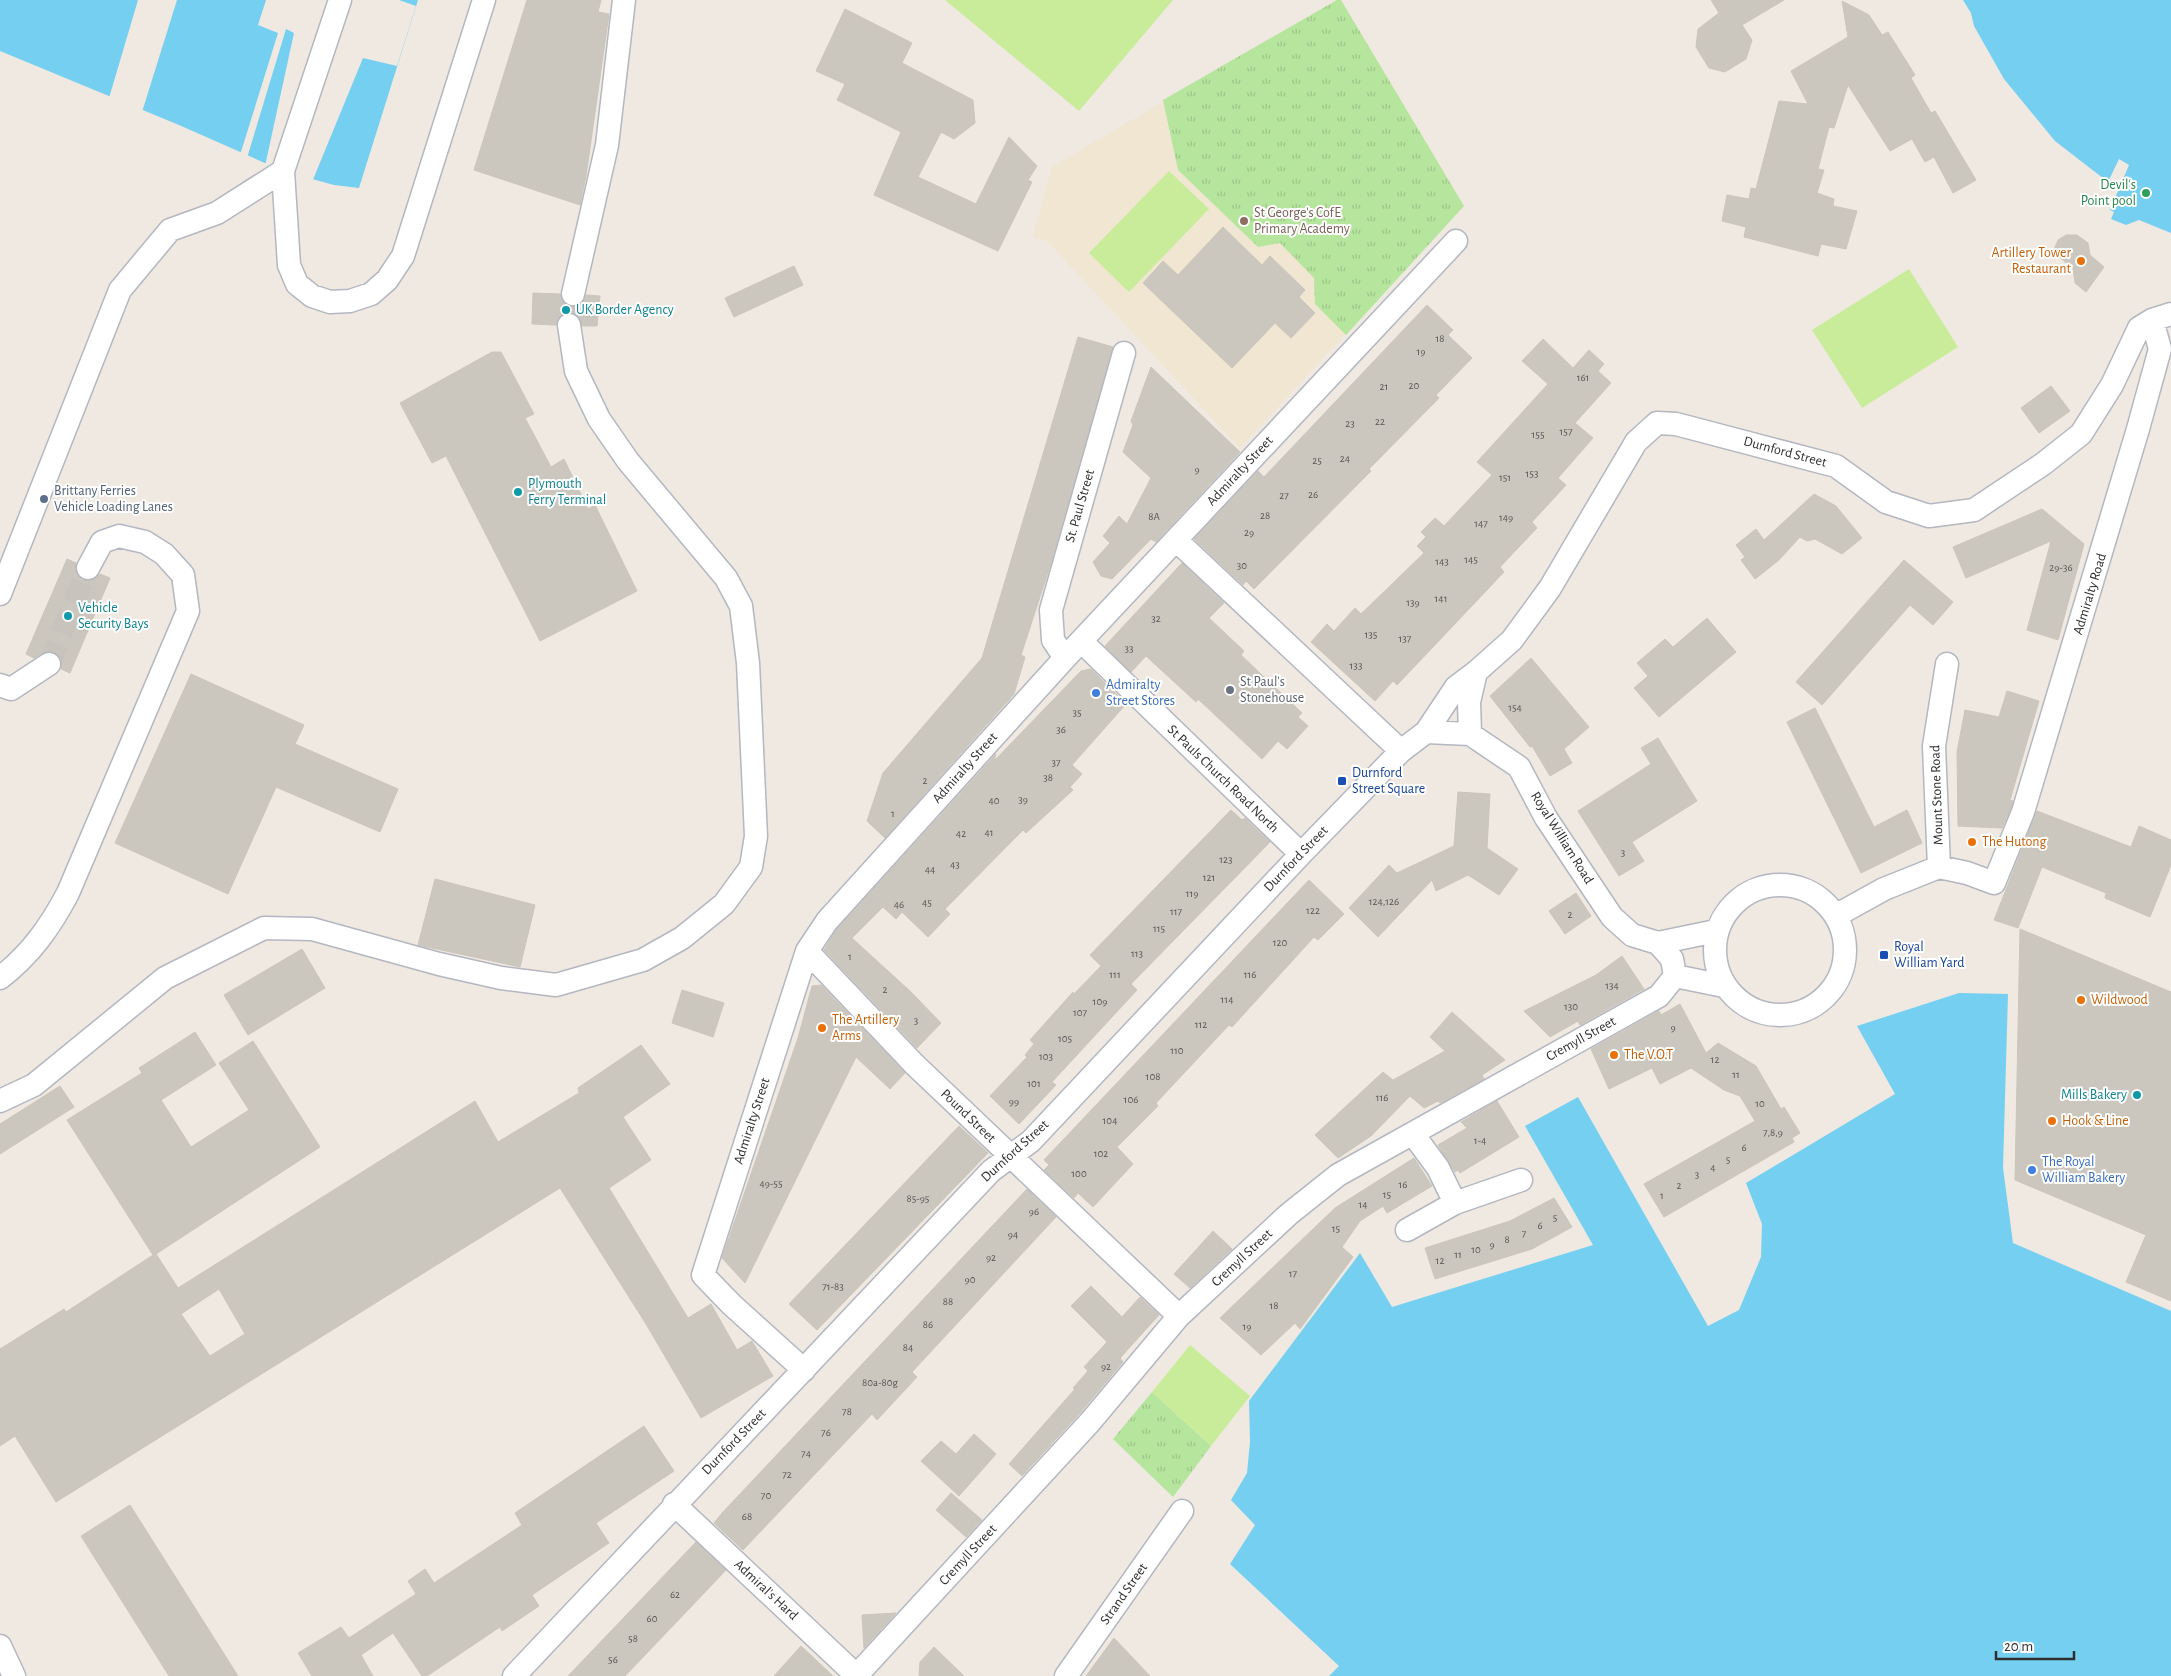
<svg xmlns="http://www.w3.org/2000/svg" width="2171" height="1676" font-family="'Alegreya Sans',sans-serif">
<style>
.education{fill:#f0e6d1}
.grass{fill:url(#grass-tufts)}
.pitch{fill:#c9ec9a}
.water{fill:#75cff0}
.pier{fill:#efe9e1}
.building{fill:#cbc7bf;stroke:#cbc5ba;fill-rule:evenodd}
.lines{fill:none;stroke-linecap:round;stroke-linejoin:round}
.minor-tunnel{stroke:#c8c4bd;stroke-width:22;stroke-dasharray:22 11;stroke-linecap:butt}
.minor-casing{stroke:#b4b7c1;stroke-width:25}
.minor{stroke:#fff;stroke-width:22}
.leisure-dot{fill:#2e9e5b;stroke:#fff;stroke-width:2}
.education-dot{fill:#8d6e63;stroke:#fff;stroke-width:2}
.food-dot{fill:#e8710a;stroke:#fff;stroke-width:2}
.culture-dot{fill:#0f9aa8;stroke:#fff;stroke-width:2}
.service-dot{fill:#5c6f8a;stroke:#fff;stroke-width:2}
.worship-dot{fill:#6b7280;stroke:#fff;stroke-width:2}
.shop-dot{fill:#3f7fe0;stroke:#fff;stroke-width:2}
.transit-dot{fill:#1a4fb4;stroke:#fff;stroke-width:2}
.labels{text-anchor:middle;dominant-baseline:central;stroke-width:4;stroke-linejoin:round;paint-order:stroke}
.number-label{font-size:11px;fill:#555452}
.leisure-label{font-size:14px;fill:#27864d;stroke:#fff;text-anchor:end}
.education-label{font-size:14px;fill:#785e54;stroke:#fff;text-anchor:start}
.food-label{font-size:14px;fill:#c56008;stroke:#fff;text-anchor:start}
.culture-label{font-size:14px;fill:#0d838f;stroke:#fff;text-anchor:start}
.street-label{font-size:14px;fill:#2e2e2e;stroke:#fff}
.service-label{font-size:14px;fill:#4e5e75;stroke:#fff;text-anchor:start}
.worship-label{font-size:14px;fill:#5b616d;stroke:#fff;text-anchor:start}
.shop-label{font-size:14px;fill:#366cbe;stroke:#fff;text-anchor:start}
.transit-label{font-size:14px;fill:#164399;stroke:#fff;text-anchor:start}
</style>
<defs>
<pattern id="grass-tufts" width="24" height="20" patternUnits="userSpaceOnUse" patternTransform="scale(1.25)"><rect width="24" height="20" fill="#b6e59e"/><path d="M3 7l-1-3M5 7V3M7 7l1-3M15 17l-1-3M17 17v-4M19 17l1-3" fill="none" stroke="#9dc588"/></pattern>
</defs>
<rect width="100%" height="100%" fill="#efe9e1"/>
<!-- education -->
<path class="education" d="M1337 0H1341L1464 206 1240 448 1047 241 1033 237 1052 167Z"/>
<!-- grass -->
<path class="grass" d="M1337 0H1341L1464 206 1346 335 1315 304 1314 278 1280 243 1258 247 1178 170 1163 100Z
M1152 1392 1211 1446 1173 1497 1113 1439Z"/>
<!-- pitch -->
<path class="pitch" d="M945 0H1173L1079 111Z
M1169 171 1209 209 1129 292 1089 253Z
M1909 269 1958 347 1862 408 1812 330Z
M1190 1345 1250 1396 1211 1446 1152 1392Z"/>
<!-- water -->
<path class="water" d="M0 0H418L359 188 334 185 283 171 179 125 0 51Z
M1963 0H2171V233L2139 220 2126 225 2111 219 2114 212 2110 210 2129 165 2119 159 2108 182 2055 141 2004 79 1974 26 1971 13Z
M1959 993 2008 994 2003 1168 2013 1243 2171 1311V1676H1329L1339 1666 1230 1564 1255 1525 1231 1500 1247 1473 1250 1442 1249 1401 1360 1253 1392 1307 1593 1245 1525 1126 1578 1097 1708 1326 1739 1310 1761 1257 1762 1224 1746 1183 1895 1094 1857 1026Z"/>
<!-- pier -->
<path class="pier" d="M138 0H177L142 112 109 98Z
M266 0H399L416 6 397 66 363 58 312 182 282 173 265 166 294 33 286 29 247 158 240 155 278 33 258 25Z"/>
<!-- building -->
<path class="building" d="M527 0H601L598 12 609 14 586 176 580 205 474 170Z
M1711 0H1784L1742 25 1752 40 1746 59 1725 72 1709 68 1696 47 1698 29 1719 13Z
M1842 1 1869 15 1882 35 1888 32 1915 75 1911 78 1931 113 1935 111 1976 180 1953 193 1934 157 1925 162 1912 139 1890 151 1848 85 1834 128 1829 127 1818 169 1824 170 1817 193 1834 199 1833 206 1857 211 1846 249 1821 244 1818 256 1744 237 1746 227 1722 221 1727 195 1749 199 1751 188 1756 189 1779 101 1808 104 1791 71 1848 37Z
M845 9 912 43 902 63 973 100 975 123 954 139 941 132 918 177 976 204 1009 137 1037 166 1028 180 1032 182 998 251 874 195 901 132 837 100 845 84 816 71Z
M1223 227 1262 265 1270 256 1305 290 1299 297 1315 313 1291 338 1275 323 1232 368 1143 283 1163 261 1178 275Z
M2066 235H2077L2088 243 2090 255 2104 267 2086 292 2075 283 2073 268 2053 252 2058 240Z
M794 266 803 285 734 317 725 298Z
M533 293 560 294 564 303 571 307 582 303 586 295 600 296 597 326H582L579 316 568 312 560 315 556 325 532 324Z
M1427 305 1453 330 1448 335 1472 358 1436 395 1439 398 1369 469 1371 471 1254 589 1246 581 1243 585 1194 539 1258 471 1264 477Z
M1078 337 1113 347 1051 563 1021 655 1025 657 1014 694 885 838 867 821 883 773 982 658Z
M1543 339 1573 368 1589 350 1604 364 1598 371 1611 383 1575 423 1593 438 1558 478 1566 485 1532 522 1537 528 1500 567 1504 572 1397 685 1393 681 1375 701 1311 642 1327 624 1334 631 1355 608 1361 614 1424 553 1417 546 1426 537 1421 532 1435 518 1444 526 1492 475 1477 462 1548 384 1522 361Z
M492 352H501L534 414 525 418 551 467 564 459 588 509 595 505 637 591 540 641 446 456 432 463 400 403Z
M1151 367 1240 452 1156 542 1151 539 1112 579 1101 576 1093 562 1110 543 1103 536 1119 516 1127 524 1151 478 1123 452 1133 425 1131 421Z
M2051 386 2070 411 2039 433 2021 408Z
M1814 494 1836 506 1862 538 1842 554 1815 539 1807 541 1800 537 1779 560 1755 579 1741 560 1745 557 1736 545 1756 529 1764 540Z
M2042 509 2084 544 2058 640 2027 630 2051 541 1966 578 1953 547Z
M67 559 76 563 77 574 82 580 94 579 100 574 110 578 70 673 61 669 60 657 54 652 48 651 34 658 26 654Z
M1904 560 1953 602 1933 625 1910 605 1822 705 1796 682Z
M1182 563 1224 603 1209 618 1244 651 1241 655 1302 713 1298 717 1308 726 1287 749 1278 741 1262 759 1198 699 1196 702 1146 656 1131 672 1105 646Z
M1707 618 1736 652 1659 717 1634 688 1648 676 1637 663 1665 639 1673 647Z
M1531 658 1589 727 1564 749 1572 763 1550 776 1532 746 1530 747 1490 696Z
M1091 669 1126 704 1072 765 1082 774 1070 787 1073 790 1026 833 1023 830 945 909 950 914 928 937 902 912 896 919 883 907 852 938 911 992 941 1023 917 1048 824 950 837 929 996 754 994 761 1081 671Z
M191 674 304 725 295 744 398 789 380 832 276 787 228 894 115 843Z
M2007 691 2039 701 2010 800 2013 801 2011 808 2002 828 1958 826 1957 752 1965 710 1999 717Z
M1815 708 1874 827 1907 810 1922 843 1861 873 1787 722Z
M1658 738 1697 801 1632 842 1644 861 1619 876 1578 811 1651 764 1641 748Z
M1458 792 1490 794 1487 848 1518 869 1499 895 1468 875 1436 891 1432 880 1378 937 1349 908 1389 865 1397 873 1454 846Z
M1231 810 1242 820 1245 818 1270 842 1131 984 1137 990 1052 1082 1056 1085 1019 1124 990 1096 1027 1057 1025 1055 1034 1044 1030 1040 1073 992 1074 994 1101 966 1090 955Z
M2037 811 2131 847 2139 826 2171 840V865L2150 917 2105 898 2106 893 2042 867 2018 928 1994 920Z
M435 879 535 905 520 967 418 945Z
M1309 880 1344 914 1318 940 1314 937 1232 1027 1229 1025 1156 1103 1158 1106 1117 1147 1133 1164 1093 1207 1078 1193 1074 1198 1044 1170 1049 1165 1044 1160Z
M1576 893 1591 916 1565 934 1549 911Z
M2020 929 2171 992V1301L2126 1282 2146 1235 2015 1180Z
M302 949 325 988 248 1035 224 995Z
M1622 956 1644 989 1580 1025 1578 1021 1550 1037 1524 1011 1596 975Z
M821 985 905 1073 890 1089 856 1057 745 1283 722 1258 798 1038 812 986Z
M682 990 724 1003 713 1037 672 1023Z
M1680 1004 1706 1053 1718 1043 1756 1066 1781 1109 1784 1107 1800 1133 1792 1138 1794 1142 1664 1217 1644 1184 1755 1121 1740 1096 1724 1090 1691 1068 1660 1084 1652 1068 1609 1089 1591 1049 1659 1011 1661 1015Z
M1452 1012 1505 1060 1482 1075 1484 1079 1440 1103 1438 1101 1424 1108 1410 1096 1371 1136 1338 1158 1315 1135 1383 1072 1393 1080 1445 1051 1430 1037Z
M195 1032 216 1065 161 1100 191 1147 249 1110 219 1063 253 1041 320 1147 156 1254 178 1288 475 1101 498 1142 579 1093 578 1088 641 1045 670 1084 623 1117 651 1160 609 1188 688 1318 711 1304 737 1350 752 1341 773 1376 701 1418 646 1324 560 1188 56 1502 15 1436 0 1446V1349L64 1309 66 1312 153 1255 67 1120 142 1073 139 1068ZM219 1289 245 1334 210 1356 181 1314Z
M60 1086 74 1107 0 1154V1124Z
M1497 1101 1519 1137 1460 1173 1458 1170 1455 1172 1438 1145 1467 1128 1461 1122Z
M959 1126 988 1153 817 1330 789 1304Z
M1414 1158 1432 1186 1387 1213 1383 1206 1360 1221 1342 1247 1353 1257 1300 1329 1295 1323 1261 1355 1220 1318 1335 1208Z
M1027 1189 1056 1217 912 1372 917 1377 877 1420 872 1414 743 1550 714 1523 723 1512Z
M1554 1198 1572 1227 1532 1249 1435 1279 1425 1248 1510 1221Z
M1213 1231 1232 1249 1190 1288 1174 1274Z
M1091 1286 1122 1317 1140 1297 1159 1315 1120 1358 1123 1362 1080 1413 1022 1476 1009 1464 1075 1389 1073 1388 1088 1371 1084 1367 1107 1342 1071 1306Z
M644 1426 674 1471 596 1523 609 1543 532 1595 539 1606 502 1631 500 1627 427 1676H422L393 1633 361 1655 373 1676H312L298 1653 341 1627 349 1638 416 1594 408 1581 425 1569 434 1583 522 1525 515 1513Z
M974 1434 996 1454 959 1496 921 1461 941 1441 956 1454Z
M951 1493 982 1520 966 1537 936 1510Z
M130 1505 238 1676H169L81 1536Z
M696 1542 726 1570 688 1610 625 1676H568Z
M896 1613 864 1648 862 1615Z
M1114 1638 1150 1676H1086Z
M801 1646 833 1676H774Z
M934 1647 964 1676H919L920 1662Z"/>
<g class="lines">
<!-- minor-tunnel -->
<path class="minor-tunnel" d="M569 325 573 294
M49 664 88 568"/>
<defs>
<path id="minor" d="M340 0 283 171 289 265 297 284 312 296 330 302 350 301 371 294 387 280 403 256 484 0
M573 294 607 145 624 0
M1176 540 1401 751
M0 594 120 290 170 230 217 213 283 171
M1081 641 1301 854
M1065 658 1053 640 1051 610 1124 353
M0 685 11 689 49 664
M1426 732 1470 734 1519 767 1546 818 1612 917 1632 935 1658 943 1672 959 1675 976
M1470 734 1469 702 1476 672
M1939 867 1934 746 1947 664
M1715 950a65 65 0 1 1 130 0a65 65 0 1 1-130 0Z
M1837 915 1884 889 1939 867 1967 873 1994 883 2023 812 2138 429 2160 349 2152 320
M1658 943 1716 931
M807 951 914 1064 1179 1316
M1675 976 1724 986
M0 978C31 954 50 927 68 893L188 611 183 575 164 554 145 542 119 536 102 542 88 568
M0 1101 34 1085 165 978 264 928 312 929 439 964 501 978 556 985 643 960 682 938 724 904 751 867 756 836 748 663 741 606 726 578 628 461 599 419 576 371 569 325
M1455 1203 1521 1180
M1407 1230 1455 1203 1438 1168 1413 1134
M804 1370 732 1305 703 1275 807 951 827 921 1065 658 1456 241
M674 1504 857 1676
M0 1646 14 1676
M514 1676 991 1171 1031 1141 1301 854 1401 751 1426 732 1456 687 1476 672 1512 640 1550 588 1636 442 1657 423 1676 424 1836 466 1886 502 1929 516 1974 510 2043 464 2081 434 2112 385 2139 328 2152 320 2171 314
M856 1676 1090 1422 1179 1316 1289 1214 1338 1175 1659 996 1675 976
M1066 1676 1182 1511"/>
</defs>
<!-- minor casing -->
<use href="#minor" class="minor-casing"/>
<!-- minor -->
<use href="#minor" class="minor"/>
</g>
<!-- markers -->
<circle class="leisure-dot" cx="2146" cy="193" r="5"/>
<circle class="education-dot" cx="1244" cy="221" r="5"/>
<g class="food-dot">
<circle cx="2081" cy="261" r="5"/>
<circle cx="1972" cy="842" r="5"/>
<circle cx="2081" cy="1000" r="5"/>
<circle cx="822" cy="1028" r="5"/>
<circle cx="1614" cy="1055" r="5"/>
<circle cx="2052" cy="1121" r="5"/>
</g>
<g class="culture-dot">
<circle cx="566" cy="310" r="5"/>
<circle cx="518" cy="492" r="5"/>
<circle cx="68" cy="616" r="5"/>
<circle cx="2137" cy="1095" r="5"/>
</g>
<circle class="service-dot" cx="44" cy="499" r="5"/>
<circle class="worship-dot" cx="1230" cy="690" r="5"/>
<g class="shop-dot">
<circle cx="1096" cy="693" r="5"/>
<circle cx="2032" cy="1170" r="5"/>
</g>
<g class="transit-dot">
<rect x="1337" y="776" width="10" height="10" rx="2.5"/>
<rect x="1879" y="950" width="10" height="10" rx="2.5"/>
</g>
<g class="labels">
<!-- number labels -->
<g class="number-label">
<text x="1440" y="338">18</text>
<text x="1421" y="351">19</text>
<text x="1583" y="377">161</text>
<text x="1414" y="385">20</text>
<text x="1384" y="386">21</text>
<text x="1380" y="421">22</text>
<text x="1350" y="423">23</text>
<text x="1566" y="431">157</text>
<text x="1538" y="434">155</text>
<text x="1345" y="458">24</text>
<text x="1317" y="460">25</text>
<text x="1197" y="469">9</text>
<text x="1532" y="473">153</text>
<text x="1505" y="477">151</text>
<text x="1313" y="494">26</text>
<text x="1284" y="495">27</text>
<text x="1265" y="515">28</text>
<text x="1154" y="516">8A</text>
<text x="1506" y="517">149</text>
<text x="1481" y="523">147</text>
<text x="1249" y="532">29</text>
<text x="1471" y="559">145</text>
<text x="1442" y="561">143</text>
<text x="1242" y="565">30</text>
<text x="2061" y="567">29-36</text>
<text x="1441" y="598">141</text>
<text x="1413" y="602">139</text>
<text x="1156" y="618">32</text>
<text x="1371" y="634">135</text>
<text x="1405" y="638">137</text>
<text x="1129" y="648">33</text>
<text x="1356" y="665">133</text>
<text x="1515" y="707">154</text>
<text x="1077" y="712">35</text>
<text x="1061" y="729">36</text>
<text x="1056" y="762">37</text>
<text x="1048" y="777">38</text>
<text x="925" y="780">2</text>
<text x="1023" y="799">39</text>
<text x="994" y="800">40</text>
<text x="893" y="813">1</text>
<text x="989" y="832">41</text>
<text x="961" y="833">42</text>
<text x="1623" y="852">3</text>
<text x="1226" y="859">123</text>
<text x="955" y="864">43</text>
<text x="930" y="869">44</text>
<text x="1209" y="877">121</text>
<text x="1192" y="893">119</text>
<text x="1384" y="901">124,126</text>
<text x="927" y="902">45</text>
<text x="899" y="904">46</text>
<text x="1313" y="910">122</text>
<text x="1176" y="911">117</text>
<text x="1570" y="914">2</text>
<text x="1159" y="928">115</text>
<text x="1280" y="942">120</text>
<text x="1137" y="953">113</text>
<text x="850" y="956">1</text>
<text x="1115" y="974">111</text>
<text x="1250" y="974">116</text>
<text x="1612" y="985">134</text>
<text x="885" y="989">2</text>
<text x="1227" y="999">114</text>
<text x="1100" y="1001">109</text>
<text x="1571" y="1006">130</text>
<text x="1080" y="1012">107</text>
<text x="916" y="1020">3</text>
<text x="1201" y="1024">112</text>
<text x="1673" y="1027">9</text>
<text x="1065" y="1038">105</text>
<text x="1177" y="1050">110</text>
<text x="1046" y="1056">103</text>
<text x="1715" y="1059">12</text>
<text x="1736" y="1074">11</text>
<text x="1153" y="1076">108</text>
<text x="1034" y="1083">101</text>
<text x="1382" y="1097">116</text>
<text x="1131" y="1099">106</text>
<text x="1014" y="1101">99</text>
<text x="1760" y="1103">10</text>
<text x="1110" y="1120">104</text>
<text x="1773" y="1132">7,8,9</text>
<text x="1480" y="1140">1-4</text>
<text x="1744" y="1147">6</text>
<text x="1101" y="1153">102</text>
<text x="1728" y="1159">5</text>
<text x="1713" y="1167">4</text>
<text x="1079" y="1173">100</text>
<text x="1697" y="1174">3</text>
<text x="771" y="1183">49-55</text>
<text x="1403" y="1184">16</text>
<text x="1679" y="1185">2</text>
<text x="1387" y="1194">15</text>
<text x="1662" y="1195">1</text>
<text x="918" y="1198">85-95</text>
<text x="1363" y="1204">14</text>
<text x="1034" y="1211">96</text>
<text x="1555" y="1217">5</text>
<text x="1540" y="1225">6</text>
<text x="1336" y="1228">15</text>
<text x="1524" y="1233">7</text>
<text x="1013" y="1234">94</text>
<text x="1507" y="1239">8</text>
<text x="1492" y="1244">9</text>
<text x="1476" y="1249">10</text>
<text x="1458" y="1254">11</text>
<text x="991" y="1257">92</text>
<text x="1440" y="1260">12</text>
<text x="1293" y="1273">17</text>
<text x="970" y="1279">90</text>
<text x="833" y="1286">71-83</text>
<text x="948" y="1301">88</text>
<text x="1274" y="1305">18</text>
<text x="928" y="1324">86</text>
<text x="1247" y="1326">19</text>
<text x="908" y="1347">84</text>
<text x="1106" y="1366">92</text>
<text x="880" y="1382">80a-80g</text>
<text x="847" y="1411">78</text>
<text x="826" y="1432">76</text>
<text x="806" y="1453">74</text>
<text x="787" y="1474">72</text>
<text x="766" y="1495">70</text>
<text x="747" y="1516">68</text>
<text x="675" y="1594">62</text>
<text x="652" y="1618">60</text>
<text x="633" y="1638">58</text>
<text x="613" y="1659">56</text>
</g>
<!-- leisure labels -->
<g class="leisure-label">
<text x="2136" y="185">Devil's<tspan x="2136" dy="16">Point pool</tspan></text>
</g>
<!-- education labels -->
<g class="education-label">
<text x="1254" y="213">St George's CofE<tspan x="1254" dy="16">Primary Academy</tspan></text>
</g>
<!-- food labels -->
<g class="food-label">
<text x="2071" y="253" text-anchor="end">Artillery Tower<tspan x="2071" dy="16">Restaurant</tspan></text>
<text x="1982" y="842">The Hutong</text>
<text x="2091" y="1000">Wildwood</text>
<text x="832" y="1020">The Artillery<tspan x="832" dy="16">Arms</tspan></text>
<text x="1624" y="1055">The V.O.T</text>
<text x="2062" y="1121">Hook &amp; Line</text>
</g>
<!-- culture labels -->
<g class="culture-label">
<text x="576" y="310">UK Border Agency</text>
<text x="528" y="484">Plymouth<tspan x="528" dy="16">Ferry Terminal</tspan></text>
<text x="78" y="608">Vehicle<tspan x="78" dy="16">Security Bays</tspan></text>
<text x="2127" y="1095" text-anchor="end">Mills Bakery</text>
</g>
<!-- street labels -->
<g class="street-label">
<text transform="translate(1785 452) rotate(15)">Durnford Street</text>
<text transform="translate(1240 471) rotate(-47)">Admiralty Street</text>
<text transform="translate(1080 506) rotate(-74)">St. Paul Street</text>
<text transform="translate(2090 594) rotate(-73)">Admiralty Road</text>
<text transform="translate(965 768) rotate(-48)">Admiralty Street</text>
<text transform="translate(1223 779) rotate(44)">St Pauls Church Road North</text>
<text transform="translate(1937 795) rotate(-92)">Mount Stone Road</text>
<text transform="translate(1562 838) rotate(58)">Royal William Road</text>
<text transform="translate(1296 859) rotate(-46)">Durnford Street</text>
<text transform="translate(1581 1039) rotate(-29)">Cremyll Street</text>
<text transform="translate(968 1116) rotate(44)">Pound Street</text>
<text transform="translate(752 1121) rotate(-72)">Admiralty Street</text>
<text transform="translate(1015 1151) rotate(-42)">Durnford Street</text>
<text transform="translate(1242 1258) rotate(-43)">Cremyll Street</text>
<text transform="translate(734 1442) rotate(-46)">Durnford Street</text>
<text transform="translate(968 1555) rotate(-47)">Cremyll Street</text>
<text transform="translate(766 1590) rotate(43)">Admiral's Hard</text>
<text transform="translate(1124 1594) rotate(-55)">Strand Street</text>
</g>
<!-- service labels -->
<g class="service-label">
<text x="54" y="491">Brittany Ferries<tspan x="54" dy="16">Vehicle Loading Lanes</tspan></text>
</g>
<!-- worship labels -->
<g class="worship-label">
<text x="1240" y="682">St Paul's<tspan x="1240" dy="16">Stonehouse</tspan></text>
</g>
<!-- shop labels -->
<g class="shop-label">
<text x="1106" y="685">Admiralty<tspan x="1106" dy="16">Street Stores</tspan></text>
<text x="2042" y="1162">The Royal<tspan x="2042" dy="16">William Bakery</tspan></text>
</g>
<!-- transit labels -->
<g class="transit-label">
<text x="1352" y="773">Durnford<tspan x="1352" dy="16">Street Square</tspan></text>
<text x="1894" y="947">Royal<tspan x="1894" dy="16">William Yard</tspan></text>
</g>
</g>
<!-- scale -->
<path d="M1996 1651v8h78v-8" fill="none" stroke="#2e2e2e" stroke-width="2.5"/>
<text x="2004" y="1651" font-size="15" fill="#2e2e2e" stroke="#ffffff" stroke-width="4" paint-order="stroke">20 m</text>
</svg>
